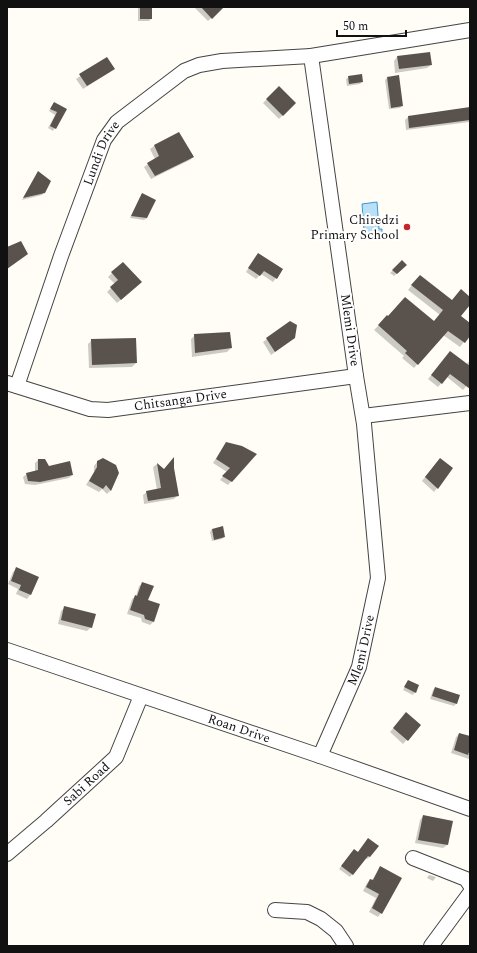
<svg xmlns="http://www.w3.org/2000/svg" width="477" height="953" font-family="Spectral,serif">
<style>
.water{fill:#b9e0f7;stroke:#3f96cf}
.shadow{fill:#0003}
.building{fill:#5a524d}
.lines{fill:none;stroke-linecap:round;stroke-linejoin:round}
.minor-casing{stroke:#444;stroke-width:16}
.minor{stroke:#fff;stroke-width:14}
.poi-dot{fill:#c4262e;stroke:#fff;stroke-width:1.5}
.labels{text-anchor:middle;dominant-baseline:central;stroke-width:4;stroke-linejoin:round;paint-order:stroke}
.street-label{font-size:13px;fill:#111;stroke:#fff}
.poi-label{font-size:13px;fill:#111;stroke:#fff;text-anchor:end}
</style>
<rect width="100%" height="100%" fill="#fffdf5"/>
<!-- water -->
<path class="water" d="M377 202 379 229H382V233L363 235V231L364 230 362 204Z"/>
<!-- shadow -->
<path class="shadow" d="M138 7H151V19L149 21H138Z
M194 7H223L208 21Z
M397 57 431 65 427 68 395 73 394 61Z
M106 58 110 72 83 89 76 79Z
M349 77 362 82 360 84 347 86 346 79Z
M387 78 402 106 400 108 389 109 385 80Z
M279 87 295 103 279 119 263 103Z
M52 106 66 110 53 131 48 128 55 115 49 111Z
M470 108V122L406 130 405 120 408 117Z
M179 133 193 157 190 160 151 179 144 167 155 159 150 149 154 146Z
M38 172 44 192 42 195 22 200Z
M142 194 147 218 144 220 130 218 140 197Z
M255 258 276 278 273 282 261 274 256 279 246 272Z
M402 261 406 265 394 276 390 273Z
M112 273 137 286 117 303 107 292 115 284 108 277Z
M416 280 452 301 470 298V304L459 316 470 324V334L460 347 443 335 414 368 402 358 404 356 374 330 383 321 433 322 440 315 408 290Z
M290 322V341L271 355 263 342Z
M195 335 231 348 227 352 192 357 191 339Z
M135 339 136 363 132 367 89 368 88 344 92 340Z
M450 352 466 365 470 360V382L463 390 447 377 438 387 428 379Z
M226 443 255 454 228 485 220 480 227 472 213 463 223 447Z
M38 460 48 467 72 475 69 478 35 485 25 484 23 477 27 474 35 471V463Z
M97 462 111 490 107 494 102 489 99 492 86 485 94 472V466Z
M437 462V488L434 492 422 481Z
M157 464 164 470 178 495 174 499 144 504 143 495 147 492 157 490 153 467Z
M212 529 224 537 222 539 212 541 210 532Z
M17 568 38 577 30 595 27 599 16 594 18 589 8 584 13 572Z
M143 583 147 601 159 605 153 622 150 625 142 622 141 618 127 614 132 599 136 596 139 586Z
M65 607 91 627 87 631 58 624 61 611Z
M408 681 415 692 413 695 403 690Z
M435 688 459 696 456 704 454 706 430 699 433 690Z
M403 717 420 725 403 744 390 732Z
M459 734 470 737V761L469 760V759L451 753 456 737Z
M423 816 447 845 443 848 415 843 420 820Z
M368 839 378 846 370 857 367 859 365 858 350 877 339 869 352 852 357 853Z
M381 867V913L378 917 369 912 376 898 363 891 367 883 370 880H372Z
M429 875 436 877 433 881 427 878Z"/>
<!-- building -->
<path class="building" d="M140 7H152V19H140Z
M201 7H224L212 19Z
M430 52 432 65 399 69 397 56Z
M107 57 115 69 87 86 79 74Z
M362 74 363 82 349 84 348 76Z
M399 75 403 106 391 108 387 77Z
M279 86 296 103 283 116 266 99Z
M54 102 67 109 56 129 50 126 57 112 50 109Z
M470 107V120L409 128 408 116Z
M179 132 194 157 155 176 147 163 159 156 154 145Z
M38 171 51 181 45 193 23 198Z
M142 193 156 200 147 218 131 216Z
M21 241 28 254 7 269V247Z
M258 253 283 269 277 279 264 271 260 276 248 268Z
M402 260 407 265 397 274 392 270Z
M123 262 142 282 121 300 110 287 118 280 111 272Z
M420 275 452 300 461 289 470 297V305L461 316 470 323V336L465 343 448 331 418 365 405 353 407 351 378 325 387 315 388 316 405 297 434 321 443 310 411 285Z
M290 321 297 325 295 338 275 352 266 338Z
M230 332 232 348 195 353 194 334Z
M136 338 137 363 92 365 91 339Z
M450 351 470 366V389L450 374 442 384 431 375Z
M226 442 242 446 257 454 232 482 222 476 230 468 216 459Z
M174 457V468L179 496 148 501 146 491 161 488 157 463 164 469Z
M103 458 116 465 119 473 111 491 106 485 103 489 89 481 97 467V461Z
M440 458 453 468 438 489 425 477Z
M38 459H45L49 466 70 461 73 475 40 482 28 481 26 473 38 470Z
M223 526 225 537 214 540 212 529Z
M16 567 39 577 31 595 19 590 21 585 11 581Z
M142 582 154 586 148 600 160 604 154 622 145 619 144 615 130 610 135 595 137 596Z
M64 606 96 614 92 628 61 620Z
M408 680 419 685 416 693 404 687Z
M435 687 460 695 457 704 432 696Z
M406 712 421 725 408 741 393 728Z
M459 733 470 736V749L468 755 454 750Z
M423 815 453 821 448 845 418 840Z
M368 838 379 846 370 857 368 856 353 875 341 866 354 849 358 852Z
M380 866 402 878 382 914 372 908 379 894 366 887 370 879 373 880Z"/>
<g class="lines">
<defs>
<g id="minor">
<path id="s1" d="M7 383 90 409 108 410 356 376"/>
<path id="s2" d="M17 386 61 256 104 140 117 122 184 71 199 65 222 61 311 56"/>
<path d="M363 416 470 403"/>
<path id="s3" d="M7 650 320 756 470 809"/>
<path id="s4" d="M320 756 359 667 378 578 364 424 356 376 311 56 470 30"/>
<path id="s5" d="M7 854 46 821 116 757 141 696"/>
<path d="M413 858 466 879 470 885"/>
<path d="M275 910 307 912 321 919 336 931 346 946"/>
<path d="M431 946 470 893"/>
</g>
</defs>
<!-- minor casing -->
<use href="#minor" class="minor-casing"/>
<!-- minor -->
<use href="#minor" class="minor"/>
</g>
<!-- markers -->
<circle class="poi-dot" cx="407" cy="227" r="4"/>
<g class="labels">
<!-- street labels -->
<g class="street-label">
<text stroke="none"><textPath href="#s2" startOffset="248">Lundi Drive</textPath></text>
<text transform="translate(350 330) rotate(82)">Mlemi Drive</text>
<text stroke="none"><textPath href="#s1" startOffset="178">Chitsanga Drive</textPath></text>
<text stroke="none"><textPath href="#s4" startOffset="114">Mlemi Drive</textPath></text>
<text stroke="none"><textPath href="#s3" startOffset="245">Roan Drive</textPath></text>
<text stroke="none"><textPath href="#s5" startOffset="106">Sabi Road</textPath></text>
</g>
<!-- poi labels -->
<g class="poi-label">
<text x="399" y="220">Chiredzi<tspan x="399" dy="15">Primary School</tspan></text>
</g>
</g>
<!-- border -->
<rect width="477" height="953" fill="none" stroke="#111111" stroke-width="16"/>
<!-- scale -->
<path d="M337 30v6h69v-6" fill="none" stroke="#111111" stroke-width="2"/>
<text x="343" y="30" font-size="12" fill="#111111" stroke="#ffffff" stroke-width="3" paint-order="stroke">50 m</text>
</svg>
